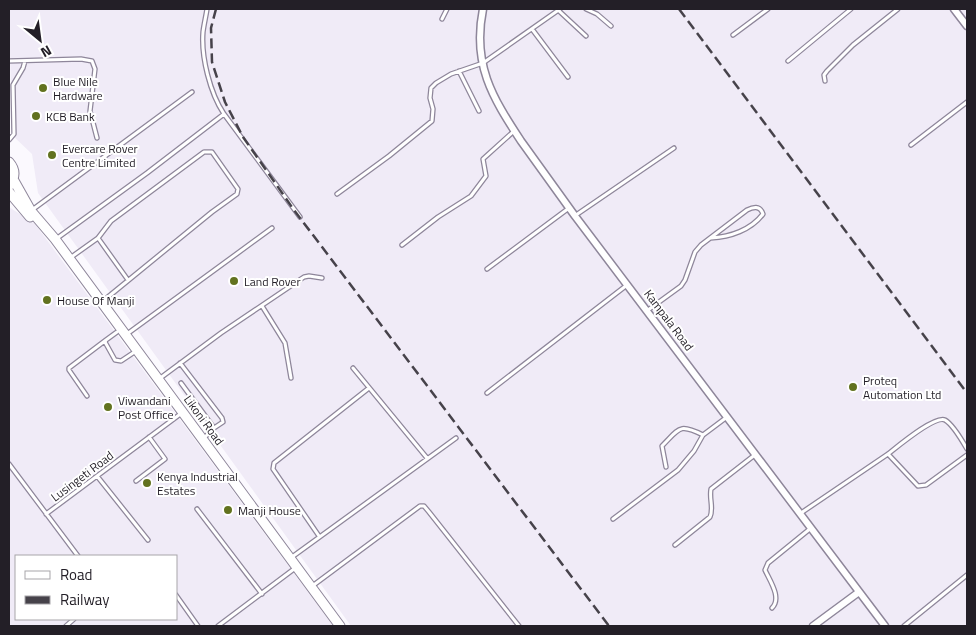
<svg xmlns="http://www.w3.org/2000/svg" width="976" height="635" font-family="'Titillium Web',sans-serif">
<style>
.built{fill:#f0ebf7;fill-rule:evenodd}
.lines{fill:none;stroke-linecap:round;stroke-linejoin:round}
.lane-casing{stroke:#8e869a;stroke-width:5.5}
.street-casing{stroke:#8e869a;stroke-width:9}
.secondary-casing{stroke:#8e869a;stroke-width:11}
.lane{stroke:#fff;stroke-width:3}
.street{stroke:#fff;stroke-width:6}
.secondary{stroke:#fff;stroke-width:9}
.rail{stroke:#46424a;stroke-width:2.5;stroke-dasharray:10 5;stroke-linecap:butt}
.poi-dot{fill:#62721f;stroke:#fff;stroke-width:2}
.labels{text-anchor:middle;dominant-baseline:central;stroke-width:4;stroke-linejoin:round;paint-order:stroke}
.poi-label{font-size:12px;fill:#231f27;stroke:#fff;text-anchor:start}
.street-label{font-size:12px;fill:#231f27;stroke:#fff}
</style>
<rect width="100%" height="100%" fill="#fbf9fe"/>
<!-- built -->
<path class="built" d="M9 9H967V626H351L38 193 32 154 12 135Z
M9 207 35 224 333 626H9ZM16 556H176V619H16Z"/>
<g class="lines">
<defs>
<path id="lane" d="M586 9 597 14 611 26
M558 10 586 36
M442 19 447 9
M532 29 568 77
M733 35 768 9
M9 61 81 59 92 61 95 69 90 111 97 138
M788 61 851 9
M459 71 479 111
M825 81 824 75 827 71 853 45 898 9
M224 114 300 217
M9 140 14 134 13 85 23 68 25 61
M911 145 967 102
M337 194 389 156 432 121 433 109 430 98 431 88 436 83 451 74 483 63 560 9
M32 210 192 92
M576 215 674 148
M98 238 128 280
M56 239 147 173 224 114C210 93 201 57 203 32 204 24 206 16 207 9
M402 245 438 217 471 196 486 176 483 159 514 131
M70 258 98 238 111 221 204 152H212L238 189 237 194 212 212 103 301
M487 269 569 208
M262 306 285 343 291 378
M648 310 681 286 685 280 695 252 701 245 747 210C753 207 760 205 763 214 751 230 730 237 711 238
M117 332 106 340 105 342 115 360 121 361 133 353
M127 334 272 228
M180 363 222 418 223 422 214 428
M353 368 427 458
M159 379 221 333 304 277 309 276 322 278
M181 383 214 428 203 439
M487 393 627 285
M87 396 69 370V368L106 340
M888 454C897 447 935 415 945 420 952 424 963 442 967 449
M9 464 78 556
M666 467 662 446C680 428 679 423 703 435
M97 476 148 540
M136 481 165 459 149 437
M197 509 262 594
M801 513 888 454 918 486 926 485 967 455
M46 514 179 415
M613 519 678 470 694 451 703 435 727 417
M319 536 273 469 274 463 369 388
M675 545 710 517C714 508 709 499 711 489L756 454
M292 557 456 438
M311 587 420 506H424L429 512 519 626
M176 595 198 626
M772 608C782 598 770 581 765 570L768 563 811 528
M66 626 74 619
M218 626 294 569
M904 626 967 575"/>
<path id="street" d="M483 9C472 64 492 97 521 141 539 166 557 191 575 216L885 626
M954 9 967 26
M813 626 859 592"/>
<path id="secondary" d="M9 162C16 170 15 178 9 186
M13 179 31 211 55 239 340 626
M9 192 30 217"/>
</defs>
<!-- lane casing -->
<use href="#lane" class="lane-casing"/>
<!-- street casing -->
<use href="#street" class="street-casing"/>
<!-- secondary casing -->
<use href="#secondary" class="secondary-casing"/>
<!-- lane -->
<use href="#lane" class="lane"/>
<!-- street -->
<use href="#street" class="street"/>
<!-- secondary -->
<use href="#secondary" class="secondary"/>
<!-- rail -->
<path class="rail" d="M216 9 211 28 212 62 225 102 243 137 294 210 609 626
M679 9 967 393"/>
</g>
<!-- markers -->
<g class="poi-dot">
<circle cx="43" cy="88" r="5"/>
<circle cx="36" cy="116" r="5"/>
<circle cx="52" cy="155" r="5"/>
<circle cx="234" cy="281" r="5"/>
<circle cx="47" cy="300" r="5"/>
<circle cx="853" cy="387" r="5"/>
<circle cx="108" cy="407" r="5"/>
<circle cx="147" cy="483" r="5"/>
<circle cx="228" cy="510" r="5"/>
</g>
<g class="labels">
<!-- poi labels -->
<g class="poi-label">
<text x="53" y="81">Blue Nile<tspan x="53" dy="14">Hardware</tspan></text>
<text x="46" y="116">KCB Bank</text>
<text x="62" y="148">Evercare Rover<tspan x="62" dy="14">Centre Limited</tspan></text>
<text x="244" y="281">Land Rover</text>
<text x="57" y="300">House Of Manji</text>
<text x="863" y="380">Proteq<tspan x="863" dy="14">Automation Ltd</tspan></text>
<text x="118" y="400">Viwandani<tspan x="118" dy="14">Post Office</tspan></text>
<text x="157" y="476">Kenya Industrial<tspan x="157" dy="14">Estates</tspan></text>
<text x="238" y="510">Manji House</text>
</g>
<!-- street labels -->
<g class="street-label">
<text transform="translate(669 320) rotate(53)">Kampala Road</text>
<text transform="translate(204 420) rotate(54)">Likoni Road</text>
<text transform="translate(82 476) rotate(-37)">Lusingeti Road</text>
</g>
</g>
<!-- border -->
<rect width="976" height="635" fill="none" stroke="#231f27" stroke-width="20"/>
<!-- legend -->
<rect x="15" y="555" width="162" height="65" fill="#ffffff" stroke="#a7a5a9"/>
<rect x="25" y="571" width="25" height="8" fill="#ffffff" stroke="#a7a5a9"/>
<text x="60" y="580" font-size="15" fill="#231f27">Road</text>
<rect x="25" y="596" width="25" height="8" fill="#46424a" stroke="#a7a5a9"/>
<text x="60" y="605" font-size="15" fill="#231f27">Railway</text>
<!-- north arrow -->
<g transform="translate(40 40) rotate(151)" stroke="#ffffff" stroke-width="4" paint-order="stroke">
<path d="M0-4L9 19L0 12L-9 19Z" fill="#231f27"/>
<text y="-8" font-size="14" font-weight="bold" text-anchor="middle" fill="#231f27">N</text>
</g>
</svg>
